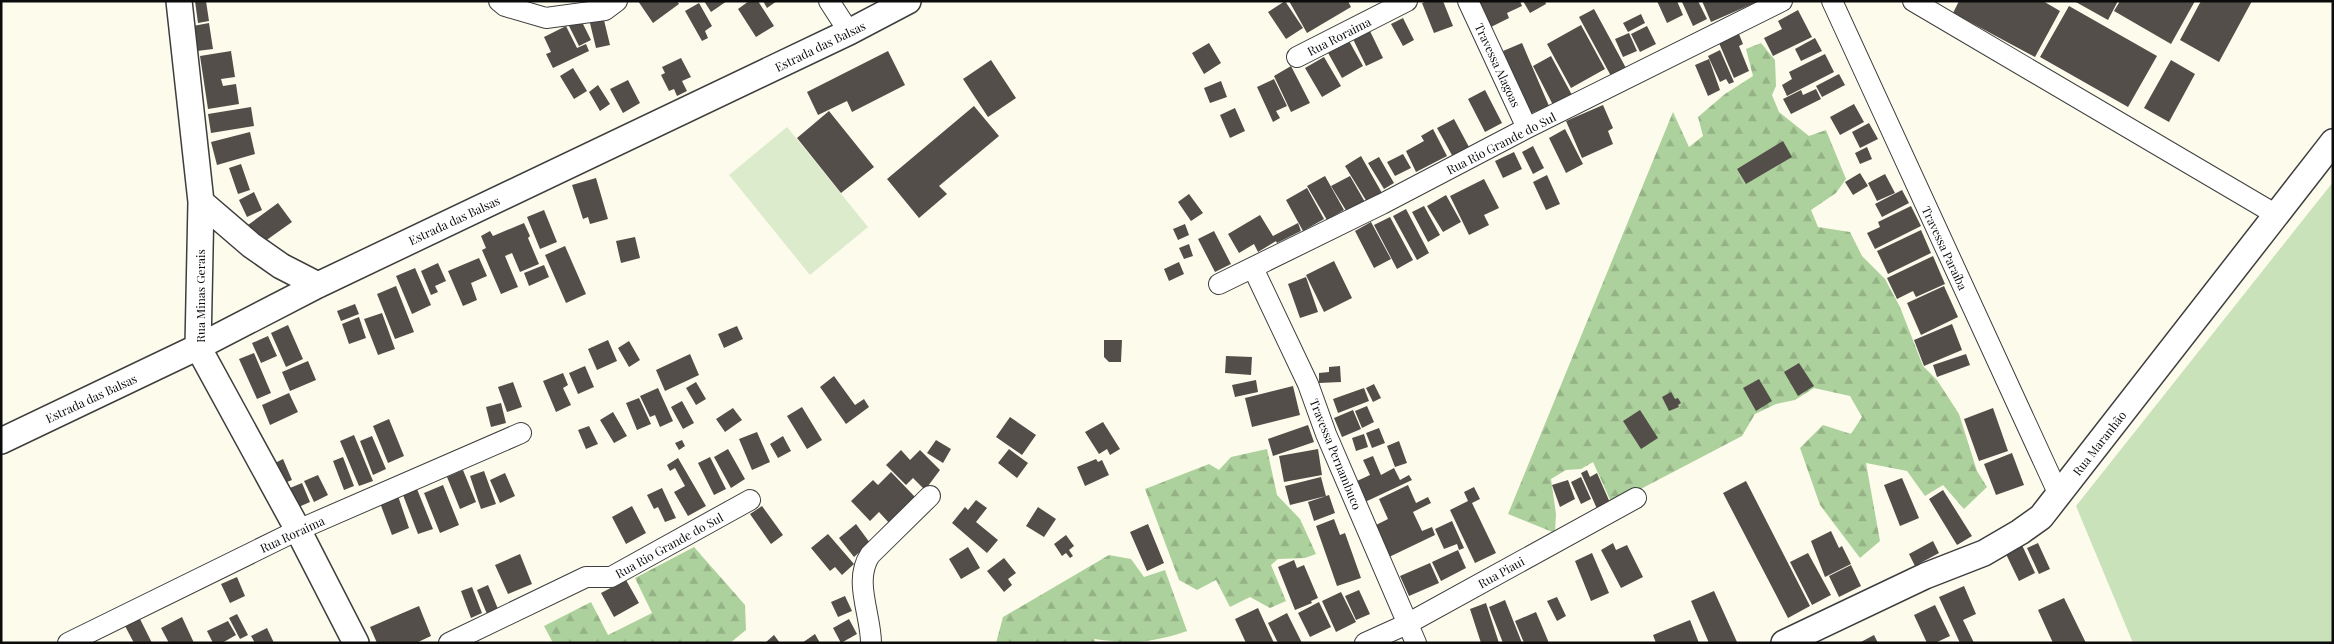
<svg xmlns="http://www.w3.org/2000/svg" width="2334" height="644" font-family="'Playfair Display',serif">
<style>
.grass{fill:#cae2ba}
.forest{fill:url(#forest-firs)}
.pitch{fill:#dcebcb}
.building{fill:#534e49}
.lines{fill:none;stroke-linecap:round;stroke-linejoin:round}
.minor-casing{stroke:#3e3e3e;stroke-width:22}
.tertiary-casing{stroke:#3e3e3e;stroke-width:28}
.minor{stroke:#fff;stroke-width:20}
.tertiary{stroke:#fff;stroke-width:25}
.labels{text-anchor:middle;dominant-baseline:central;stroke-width:5;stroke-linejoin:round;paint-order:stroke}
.street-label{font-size:12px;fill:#0b0b0b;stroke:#fff}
</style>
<defs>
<pattern id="forest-firs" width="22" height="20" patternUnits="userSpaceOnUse" patternTransform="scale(1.25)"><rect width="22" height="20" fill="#add19c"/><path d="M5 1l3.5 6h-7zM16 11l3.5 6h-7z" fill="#94b285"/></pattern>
</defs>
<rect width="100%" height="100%" fill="#fdfcec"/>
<!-- grass -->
<path class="grass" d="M2333 182V643H2133L2076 506Z"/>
<!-- forest -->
<path class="forest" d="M1761 43 1775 60 1776 86 1772 95 1779 112 1809 136 1826 130 1846 179 1836 193 1811 210 1818 227 1850 232 1862 256 1885 279 1900 307 1923 366 1937 380 1959 414 1977 471 1987 487 1964 509 1943 485 1925 496 1907 471 1866 463 1880 541 1860 558 1820 505 1800 448 1823 425 1851 434 1862 417 1850 396 1814 388 1795 400 1776 404 1755 414 1742 436 1612 504 1593 462 1581 469 1566 470 1551 479 1556 514 1555 533 1508 514 1673 112 1689 147 1703 136 1698 117 1725 94 1753 76 1746 49Z
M1267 449 1277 495 1300 519 1316 554 1305 558 1278 559 1271 565 1286 601 1270 608 1250 597 1230 607 1216 580 1197 590 1179 580 1145 489 1209 464 1219 470 1231 457Z
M694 547 745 605 746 630 730 643H553L544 626 591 602 608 635 652 613 635 578Z
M1109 555 1131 559 1144 577 1165 570 1187 631C1152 643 1131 644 1094 639L1096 643H996L1003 617Z"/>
<!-- pitch -->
<path class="pitch" d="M787 127 868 227 810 275 729 175Z"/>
<!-- building -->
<path class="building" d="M195 1H206L209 21 198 23Z
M638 1H677L679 4 653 23Z
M704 1H727L711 12Z
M749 1H758L774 26 756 37 738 9Z
M763 1H777L767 8Z
M1285 1 1303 28 1286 39 1268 12Z
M1289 1H1348L1351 7 1307 33Z
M1428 1H1443L1453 26 1434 33 1422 3Z
M1476 1H1520L1522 6 1507 13 1509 18 1489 28Z
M1523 1H1545L1546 4 1530 13Z
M1657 1H1677L1683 15 1667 23Z
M1684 1H1698L1707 19 1693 26 1682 2Z
M1702 1H1759L1711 22Z
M1959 1H2043L2060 11 2035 57 1953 13Z
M2074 1H2118L2108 20Z
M2120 1H2195L2171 44 2114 11Z
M2201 1H2252L2219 62 2180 40Z
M699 3 712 26 705 31 708 38 702 41 685 11Z
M2069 6 2157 56 2128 107 2040 57Z
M1594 9 1626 68 1611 76 1579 17Z
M1798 10 1812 37 1773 56 1764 38 1782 29 1778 21Z
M1641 14 1645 23 1628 32 1623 23Z
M603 16 610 45 596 48 589 19Z
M580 18 591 40 579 46 568 24Z
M1403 18 1414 40 1403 46 1391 24Z
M209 23 213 49 197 51 193 26Z
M1581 25 1605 69 1571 88 1547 44Z
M566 26 577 48 586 44 589 51 553 68 546 54 551 52 544 37Z
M1647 26 1656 44 1640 52 1631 34Z
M1369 29 1383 58 1366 66 1352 37Z
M1629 33 1637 51 1623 57 1615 39Z
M1739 34 1743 44 1739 46 1749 71 1734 78 1719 43Z
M1815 38 1822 51 1801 61 1795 49Z
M1348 39 1363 66 1342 78 1327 51Z
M1209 43 1221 63 1204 74 1192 53Z
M1522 43 1549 106 1530 114 1503 51Z
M1720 50 1734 82 1729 84 1726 79 1720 82 1708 56Z
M231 51 235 77 221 79 223 86 236 84 239 104 208 109 200 56Z
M888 51 905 85 852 112 847 101 818 115 807 92Z
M1825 54 1834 72 1787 96 1782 85 1792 79 1789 72Z
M1551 56 1572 95 1553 105 1533 66Z
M1324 57 1341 86 1322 97 1305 68Z
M681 58 691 77 682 81 687 91 677 96 674 89 669 91 661 75 665 73 662 67Z
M1709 59 1720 90 1708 96 1695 65Z
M991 60 1016 98 988 117 963 79Z
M2171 60 2195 74 2169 122 2144 108Z
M1291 66 1310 103 1291 112 1274 76Z
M573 68 587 91 574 99 560 76Z
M1839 74 1845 85 1822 97 1816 86Z
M1274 79 1287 106 1276 111 1280 118 1273 122 1257 87Z
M628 80 640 103 623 113 610 89Z
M1221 81 1227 97 1210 103 1204 88Z
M598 85 610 104 600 111 589 92Z
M1816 89 1821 99 1791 114 1783 99 1801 90 1803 95Z
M1485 90 1502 123 1485 132 1468 99Z
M1854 104 1864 122 1840 135 1830 117Z
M1603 105 1613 128 1608 131 1613 144 1582 158 1566 121Z
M974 106 999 136 939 186 947 194 919 218 887 179Z
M251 107 254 126 211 133 208 114Z
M1235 108 1245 131 1230 138 1220 115Z
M829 111 874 167 841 193 797 138Z
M1454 119 1469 147 1453 157 1437 128Z
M1869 123 1878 139 1860 148 1852 132Z
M1433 129 1447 156 1416 172 1406 151 1424 141 1421 136Z
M1565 129 1583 164 1566 173 1549 138Z
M250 132 255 154 217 165 211 142Z
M1783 141 1792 157 1746 184 1737 169Z
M1533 146 1544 168 1533 174 1522 152Z
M1867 147 1872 159 1860 164 1855 153Z
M1514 152 1522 169 1503 178 1495 161Z
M1403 154 1411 168 1395 176 1387 162Z
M1361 156 1382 193 1367 202 1345 166Z
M1379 157 1394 183 1384 189 1368 163Z
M241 164 250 190 238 194 229 168Z
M1860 173 1868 186 1853 195 1845 182Z
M1885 174 1895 193 1877 201 1868 183Z
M1547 175 1560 204 1546 210 1533 182Z
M1325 176 1344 210 1327 220 1307 186Z
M1350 176 1365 202 1347 212 1331 186Z
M596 178 608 219 590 224 588 217 583 219 572 185Z
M1484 179 1499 208 1484 215 1489 225 1469 235 1450 196Z
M1307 188 1324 219 1303 231 1286 200Z
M1902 190 1909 203 1882 217 1875 204Z
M254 192 262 210 247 217 239 200Z
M1189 194 1203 213 1191 221 1178 202Z
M1446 195 1461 222 1443 232 1427 206Z
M278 203 292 222 261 244 248 225Z
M1424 206 1440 235 1428 242 1412 212Z
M1911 206 1921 226 1875 249 1867 233 1880 227 1878 222Z
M1406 209 1429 253 1417 260 1393 216Z
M544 210 557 242 540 249 527 217Z
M1260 215 1276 241 1258 252 1254 244 1239 253 1228 234Z
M1390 217 1413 260 1397 269 1374 225Z
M1371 222 1391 259 1374 268 1355 231Z
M524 223 530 236 528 238 539 264 520 272 512 253 505 256 518 287 501 294 482 250 486 248 481 236 490 231 493 236Z
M1298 223 1301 231 1277 243 1273 236Z
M1185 224 1189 235 1178 240 1173 229Z
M1921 230 1931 253 1888 274 1877 251Z
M1214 231 1231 264 1215 272 1198 239Z
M635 237 640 258 621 263 616 241Z
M1189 244 1193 256 1184 259 1179 248Z
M565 246 586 294 566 303 545 255Z
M1933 256 1945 284 1916 297 1913 291 1897 299 1887 278Z
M479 258 487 276 471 283 477 300 463 306 448 271Z
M1334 261 1352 298 1324 312 1306 275Z
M1179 262 1184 274 1169 281 1164 269Z
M438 263 446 281 435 286 438 292 431 295 421 271Z
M544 265 549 277 529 286 524 273Z
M415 268 431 305 412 314 396 276Z
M1306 277 1318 312 1300 318 1288 284Z
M396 286 414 332 395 339 377 294Z
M1944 286 1958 317 1921 335 1907 303Z
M355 304 359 314 341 321 337 311Z
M382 313 395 349 378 355 364 319Z
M359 317 366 338 349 344 342 324Z
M1952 324 1962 350 1924 366 1914 340Z
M288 325 303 359 286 367 271 333Z
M737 326 743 339 724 348 718 334Z
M268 336 277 356 261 363 252 343Z
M608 340 617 361 597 370 588 349Z
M1104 340H1122L1121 362H1109L1104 357Z
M629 341 640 360 629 367 618 348Z
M254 353 271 393 257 399 239 359Z
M690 354 699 375 665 391 656 370Z
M1966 354 1970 365 1937 377 1933 365Z
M1226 356 1252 357 1251 375 1225 373Z
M308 361 316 380 290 391 282 372Z
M1799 363 1814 386 1798 396 1784 372Z
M585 366 594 387 578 394 569 373Z
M1340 366 1341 382 1319 383V373L1329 372V367Z
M563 373 568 385 563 388 571 405 556 412 543 381Z
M834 376 855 405 864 399 869 407 846 424 820 387Z
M1759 379 1772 401 1756 411 1743 388Z
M1256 380 1258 392 1235 397 1232 385Z
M513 382 522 407 507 412 498 387Z
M696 382 706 399 696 405 686 388Z
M1374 384 1381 398 1373 402 1366 388Z
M1293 386 1300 415 1252 427 1245 398Z
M658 388 673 421 660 427 655 415 650 417 640 396Z
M1364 388 1369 401 1338 413 1333 399Z
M1671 392 1675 399 1678 398 1681 403 1678 405 1679 407 1669 411 1662 397Z
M289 393 298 412 270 425 262 405Z
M639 398 651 424 637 430 626 403Z
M682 401 694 423 683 429 671 407Z
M501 403 506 423 491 427 486 407Z
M1367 406 1374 422 1362 428 1355 411Z
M802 407 822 440 807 449 787 416Z
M733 408 742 420 725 432 716 419Z
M1993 408 2008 451 1979 461 1964 419Z
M1353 410 1361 429 1342 437 1334 418Z
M1640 410 1658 438 1641 449 1623 421Z
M613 412 627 436 614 443 600 420Z
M1010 417 1036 435 1022 455 996 437Z
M389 419 404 456 388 463 373 426Z
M1103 422 1120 449 1110 455 1107 449 1099 454 1085 432Z
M1308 425 1314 442 1273 456 1268 439Z
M589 426 598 444 586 449 578 430Z
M1379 428 1385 443 1372 448 1366 433Z
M757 432 770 462 752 470 739 439Z
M1364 434 1368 447 1356 451 1352 438Z
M354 435 373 481 359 486 340 441Z
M372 436 386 469 373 475 360 441Z
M783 436 791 451 778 458 770 444Z
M682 440 685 446 679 450 675 443Z
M936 440 951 449 943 463 927 453Z
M1399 441 1407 463 1395 467 1387 446Z
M728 449 745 479 731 488 714 457Z
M1009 449 1028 463 1017 478 998 463Z
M1318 449 1322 475 1284 482 1279 456Z
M901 450 910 460 920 450 940 470 925 490 913 478 906 485 886 465Z
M2012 453 2024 485 1996 495 1984 464Z
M1373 456 1381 475 1394 468 1400 480 1409 475 1412 480 1365 502 1362 497 1364 496 1357 481 1370 475 1363 460Z
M343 457 354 486 344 490 333 461Z
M710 457 726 489 714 495 698 463Z
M678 458 706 506 688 516 674 492 685 486 675 468 670 471 667 465Z
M283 459 292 480 282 484 273 464Z
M1096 459 1098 462 1102 460 1109 475 1085 486 1077 467Z
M463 470 476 502 460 509 447 477Z
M1587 470 1590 477 1597 473 1611 505 1598 511 1581 473Z
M484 471 496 504 481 509 470 476Z
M891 472 916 498 890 524 879 512 870 521 851 501 873 480 878 485Z
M505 473 515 496 500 503 490 480Z
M318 475 328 495 314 502 304 481Z
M1321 477 1326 496 1290 505 1285 486Z
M1581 477 1591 499 1581 504 1571 482Z
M1902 478 1919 518 1900 526 1884 485Z
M1568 480 1575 499 1560 507 1552 485Z
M1746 481 1810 606 1788 618 1723 493Z
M302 483 310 502 294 509 285 490Z
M443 485 459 525 440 533 424 493Z
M1408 485 1416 503 1428 497 1431 503 1413 512 1422 531 1432 527 1435 535 1387 558 1368 529 1388 519 1379 499Z
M1474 487 1480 499 1472 503 1496 553 1475 563 1450 510 1468 501 1464 492Z
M662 488 676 518 665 522 658 507 654 509 647 495Z
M417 489 433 529 418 534 403 495Z
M1943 490 1972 536 1957 545 1929 499Z
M1329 495 1335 513 1314 521 1308 502Z
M398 496 409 528 392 535 380 503Z
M976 500 987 508 976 522 998 540 987 553 952 523 965 507 968 510Z
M632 506 646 533 626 544 612 517Z
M762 506 783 535 771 544 750 514Z
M1038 507 1056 519 1044 537 1026 526Z
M1334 519 1340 535 1345 533 1361 578 1337 586 1316 526Z
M1452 521 1464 548 1459 550 1457 544 1444 549 1435 529Z
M856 524 870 543 854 557 839 538Z
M1148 524 1164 563 1147 571 1130 532Z
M1831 531 1839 548 1842 546 1851 564 1825 577 1811 541Z
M828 534 854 564 842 575 835 567 830 571 811 548Z
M1066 535 1074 546 1069 550 1073 556 1070 558 1066 553 1062 556 1054 544Z
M1933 541 1939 553 1915 566 1909 554Z
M1613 543 1616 550 1627 545 1643 577 1621 588 1601 550Z
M2038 543 2050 569 2039 574 2027 548Z
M2022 545 2035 573 2019 581 2005 552Z
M968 547 980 568 961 579 949 559Z
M1458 550 1466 568 1441 581 1432 562Z
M1592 553 1609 593 1591 601 1575 561Z
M1808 553 1831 595 1812 605 1790 562Z
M520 554 532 584 508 594 495 565Z
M1004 558 1016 573 1008 579 1012 585 1004 592 987 571Z
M1294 560 1297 568 1304 565 1318 598 1311 601 1312 603 1295 610 1278 567Z
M1430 563 1439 583 1409 596 1400 576Z
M1851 565 1861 586 1839 597 1829 576Z
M237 577 245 596 230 603 221 584Z
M626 580 639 603 614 617 601 593Z
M488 585 498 609 487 614 477 590Z
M1964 586 1976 614 1963 620 1974 643H1960L1939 597Z
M472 587 482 613 471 618 461 591Z
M1359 590 1370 614 1356 620 1345 596Z
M1714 591 1737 642 1735 643H1709L1691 601Z
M1341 592 1356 622 1336 632 1322 601Z
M845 596 852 611 838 617 831 602Z
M1557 597 1566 616 1557 621 1547 601Z
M2064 598 2086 643H2053L2038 610Z
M1505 600 1522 643H1503L1489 607Z
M1319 602 1331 627 1310 637 1298 613Z
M1486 603 1499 643H1481L1470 609Z
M1935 605 1950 636 1935 643H1927L1914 615Z
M419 606 431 636 416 643H377L370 627Z
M1258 608 1274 643H1246L1235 619Z
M1536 612 1549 643H1524L1515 621Z
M1287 613 1302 643H1278L1268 623Z
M237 614 248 635 240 639 229 618Z
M182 617 194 643H169L161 628Z
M140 619 152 643H134L125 626Z
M849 619 857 634 841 643 833 628Z
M1690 620 1699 643H1656L1653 635Z
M228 621 236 635 222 643H213L207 631Z
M267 628 274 643H255L251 636Z
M815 634 820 643H802Z
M774 635 780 643H765Z
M1874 635 1878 643H1859Z"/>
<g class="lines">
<defs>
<path id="minor" d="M499 1 505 6 546 18 605 10 617 1
M829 1 849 32
M1468 1 1527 128
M1832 1 2059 495
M1913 1 2275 214
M1297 57 1407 1
M1253 268 1308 384 1326 434 1416 643
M1219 284 1382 204 1527 128 1782 1
M68 643 298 530 521 433
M449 643 586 577H611L750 500
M871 643C871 614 853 581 870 555L930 496
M1365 643 1407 624 1636 498"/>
<path id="tertiary" d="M179 1 201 202 198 347 298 530 356 643
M201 202 251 245 281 266 318 285
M1 441 198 347 318 285 849 32 908 1
M1784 643 1925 576 1984 553 2020 532 2041 517 2333 142"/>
</defs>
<!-- minor casing -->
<use href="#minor" class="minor-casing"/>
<!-- tertiary casing -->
<use href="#tertiary" class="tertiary-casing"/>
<!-- minor -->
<use href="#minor" class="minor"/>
<!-- tertiary -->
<use href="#tertiary" class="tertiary"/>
</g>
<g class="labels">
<!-- street labels -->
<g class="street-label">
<text transform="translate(1339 36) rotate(-27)">Rua Roraima</text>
<text transform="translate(820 46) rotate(-26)">Estrada das Balsas</text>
<text transform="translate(1498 65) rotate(65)">Travessa Alagoas</text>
<text transform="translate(1501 143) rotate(-27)">Rua Rio Grande do Sul</text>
<text transform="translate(454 220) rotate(-25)">Estrada das Balsas</text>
<text transform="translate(1945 248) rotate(65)">Travessa Paraíba</text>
<text transform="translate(200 296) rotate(-90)">Rua Minas Gerais</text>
<text transform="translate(91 398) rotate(-25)">Estrada das Balsas</text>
<text transform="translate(2099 443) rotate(-52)">Rua Maranhão</text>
<text transform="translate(1336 454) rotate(68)">Travessa Pernambuco</text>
<text transform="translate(292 534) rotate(-25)">Rua Roraima</text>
<text transform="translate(669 545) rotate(-29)">Rua Rio Grande do Sul</text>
<text transform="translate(1501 572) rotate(-29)">Rua Piaui</text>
</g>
</g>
<!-- border -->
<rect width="2334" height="644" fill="none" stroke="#0b0b0b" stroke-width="5"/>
</svg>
